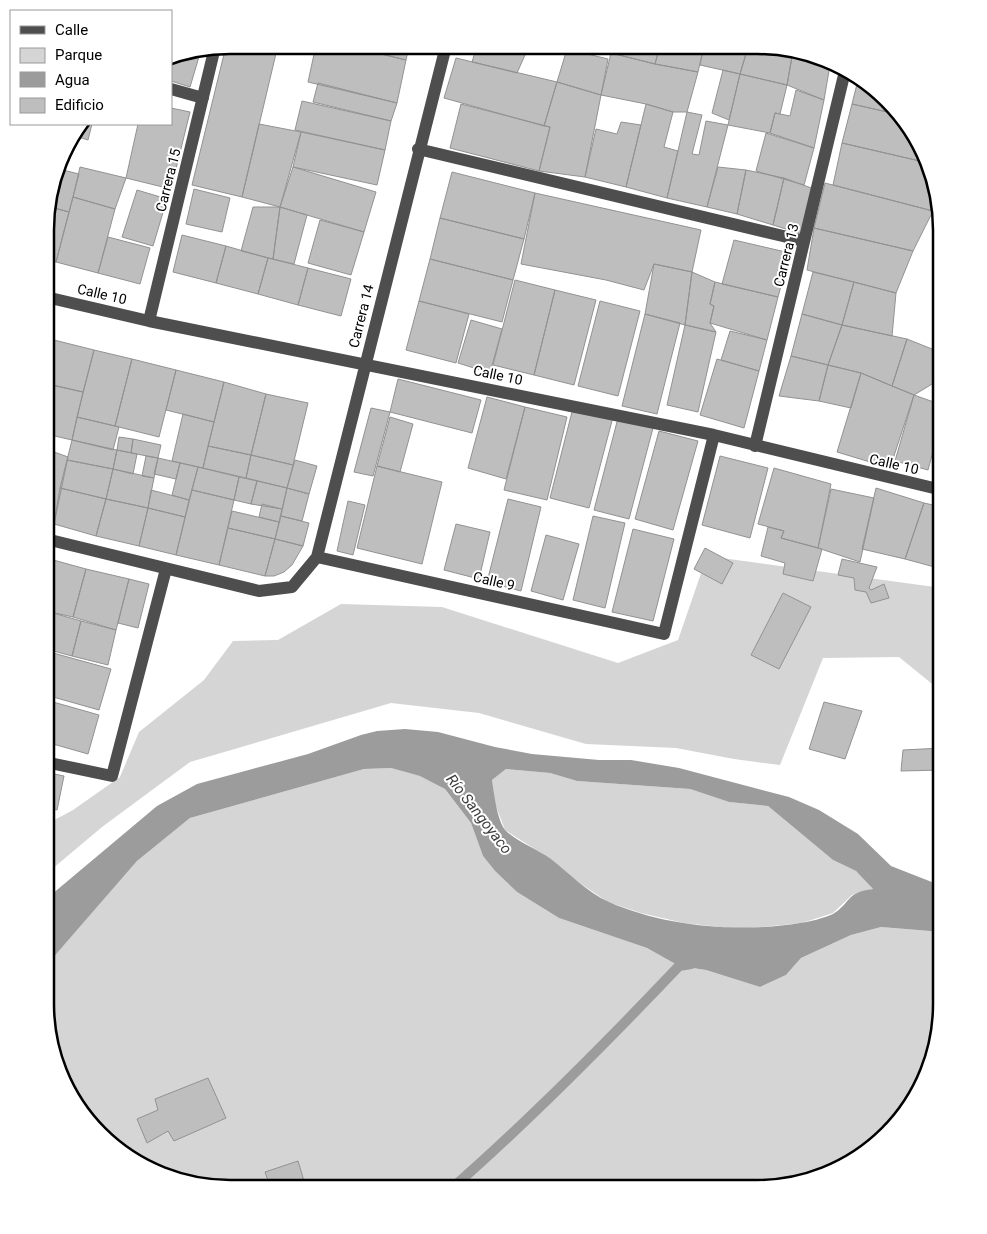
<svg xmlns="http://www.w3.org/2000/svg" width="987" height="1234" font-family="Roboto,sans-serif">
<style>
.green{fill:#d5d5d5}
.water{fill:#9c9c9c;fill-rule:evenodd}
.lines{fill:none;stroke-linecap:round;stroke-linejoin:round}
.stream{stroke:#9c9c9c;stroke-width:10}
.building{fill:#bebebe;stroke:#929292}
.minor{stroke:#4e4e4e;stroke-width:12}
.labels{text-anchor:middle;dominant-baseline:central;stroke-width:4;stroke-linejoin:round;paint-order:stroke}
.street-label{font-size:14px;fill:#000;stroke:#fff}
.water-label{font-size:15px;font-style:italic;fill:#3d3d3d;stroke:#fff}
.rim{fill:none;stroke:#000;stroke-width:2.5}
</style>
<rect width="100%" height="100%" fill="#fff"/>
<!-- green -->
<path class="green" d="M707 556 942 588V692L899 657 823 658 780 765 734 759 676 748 586 744 479 713 391 703 190 762 102 827 45 875V825L73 810 120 777 139 732 204 680 233 641 278 640 341 604 442 607 618 663 678 640Z
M391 768 421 776 445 789 471 823 483 856 495 871 517 892 559 918 647 948 679 966 706 970 760 987 786 975 801 958 851 935 881 927 942 932V1017L911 1107 849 1164 769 1189H217L127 1158 70 1096 45 1005V967L137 861 190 818 364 769Z
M506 769 550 773 577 781 690 789 729 802 768 806 833 860 856 871 873 889 852 895 833 913 802 923 783 925 738 929 684 923 641 913 608 902 572 878 552 860 505 830 494 801 492 780Z"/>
<!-- water -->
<path class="water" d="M405 729 438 732 495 747 532 754 599 760H631L679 768 789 797 819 810 858 834 891 866 942 886V932L881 927 851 935 801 958 786 975 760 987 706 970 679 966 647 948 559 918 517 892 495 871 483 856 471 823 445 789 420 776 391 768 364 769 190 818 137 861 45 967V900L157 806 197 784 308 754 361 735 377 731ZM506 769 550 773 577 781 690 789 729 802 768 806 833 860 856 871 873 889C846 892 851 903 833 914 824 918 809 922 800 923 740 933 666 927 609 902 587 892 570 874 551 859 537 849 519 843 506 831 497 821 494 793 492 780Z"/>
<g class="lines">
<!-- stream -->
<path class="stream" d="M451 1189C531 1119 606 1043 679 966L691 964"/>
</g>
<!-- building -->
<path class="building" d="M278 45 242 197 192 185 226 46Z
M316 45H344L406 60 397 103 308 82Z
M344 45 409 46 406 60Z
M477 46H513L512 49 525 55 517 73 472 62Z
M613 46H660L655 64 611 53Z
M660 46H704L698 72 655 64Z
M704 46 748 47 740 74 700 65Z
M748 47H782L793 51 787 85 740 74Z
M567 49 608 59 601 95 557 82Z
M201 50 190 87 171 81V55Z
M793 51 830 65 824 100 787 85Z
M611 53 655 64 698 72 687 112H673L646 104 601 95Z
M456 58 557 82 544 126 444 98Z
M723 70 740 74 729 120 712 113Z
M740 74 787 85 780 114 775 113 770 133 728 125Z
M859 76H860L896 114 852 104Z
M557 82 601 95 585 177 539 171 550 127 544 126Z
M318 83 397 103 391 121 313 102Z
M796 90 824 100 814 148 770 133 775 113 790 116Z
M302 101 391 121 385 150 295 130Z
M461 104 550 127 539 171 450 148Z
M646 104 673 112 664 147 678 151 667 198 626 187Z
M852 104 896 114 917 138 924 162 842 143Z
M171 108 190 112 171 189 126 178 138 124H171Z
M687 112 702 115 692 154 699 155 706 121 728 125 707 207 667 198Z
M621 122 641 125 626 187 585 177 596 129 617 134Z
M81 124H92L88 140 72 135Z
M259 124 301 132 280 207 242 197Z
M301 132 385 150 377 185 293 167Z
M766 133 814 148 804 185 756 171Z
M842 143 924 162 935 203 933 211 833 185Z
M80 167 126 178 115 209 73 197Z
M293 167 376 192 364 232 280 207Z
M718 167 746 170 737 214 707 207Z
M59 169 79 174 69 212 47 206Z
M746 170 784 178 773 225 737 214Z
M452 172 535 193 524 239 440 218Z
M784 178 814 189 802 234 773 225Z
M825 183 933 211 913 251 814 228Z
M194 189 230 198 222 232 186 224Z
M137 190 167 199 153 246 122 237Z
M535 193 701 230 692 272 654 264 644 290 606 280 521 264Z
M73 197 115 209 98 273 56 262Z
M47 206 69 212 56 262 47 260Z
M253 207H280L273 259 241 251Z
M280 207 307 215 294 264 273 259Z
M440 218 524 239 513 280 430 259Z
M320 220 364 232 351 275 308 263Z
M814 228 913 251 896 293 807 270Z
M182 235 226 246 216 283 173 272Z
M108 237 150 248 140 284 98 273Z
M734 240 790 253 778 297 722 284Z
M226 246 268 258 258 294 216 283Z
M268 258 308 268 298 305 258 294Z
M430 259 513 280 502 322 419 301Z
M654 264 692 272 685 325 645 314Z
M308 268 351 279 341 316 298 305Z
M692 272 715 282 710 304 714 306 710 323 716 332 685 325Z
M813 272 854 282 842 325 802 314Z
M515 280 555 290 534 375 493 365Z
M715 282 778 297 767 340 710 323 714 306 710 304Z
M854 282 896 293 892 336 842 325Z
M555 290 596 300 574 385 534 375Z
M942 296V308L938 306Z
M419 301 469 314 456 363 406 350Z
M600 301 640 311 618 396 578 386Z
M645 314 680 323 657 414 622 406Z
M802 314 842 325 828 365 791 356Z
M471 320 502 329 490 373 458 363Z
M685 325 716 332 698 412 667 405Z
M842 325 907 339 892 386 861 373 828 365Z
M730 331 767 340 759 371 721 360Z
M46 338 94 350 83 392 46 384Z
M907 339 942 353V370L937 381 914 395 892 386Z
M94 350 132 359 115 426 77 417Z
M791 356 828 365 819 401 779 396Z
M132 359 176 370 159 437 115 426Z
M717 359 759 371 744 428 700 415Z
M828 365 861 373 851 408 819 401Z
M176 370 224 382 214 422 166 410Z
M861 373 914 395 890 468 837 452Z
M398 379 481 400 472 433 390 412Z
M224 382 266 394 251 455 208 446Z
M49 384 83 392 72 440 46 434V397Z
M266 394 308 403 293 465 251 455Z
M914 395 942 405V418L928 470 895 461Z
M487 397 525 407 506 479 468 468Z
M525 407 567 417 547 500 504 490Z
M371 408 390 412 373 476 354 472Z
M573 408 613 417 589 508 550 498Z
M183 414 214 422 203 468 172 461Z
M77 417 119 427 113 450 72 440Z
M390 417 413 424 400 472 377 466Z
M618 418 653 428 629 519 594 510Z
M659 431 698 441 673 530 635 519Z
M119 437 133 439 131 453 117 450Z
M133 439 161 445 158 458 131 453Z
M72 440 117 450 113 469 67 460Z
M208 446 251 455 246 478 203 468Z
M46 449 68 457 54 524 46 522Z
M117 450 137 454 133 474 113 469Z
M251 455 293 465 287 488 246 478Z
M146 456 158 458 154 478 142 476Z
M720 456 768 468 750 538 702 525Z
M158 458 180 463 176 479 154 474Z
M67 460 113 469 106 499 60 488Z
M295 460 317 466 309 494 287 488Z
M180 463 198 467 189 500 172 495Z
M377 466 442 482 422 564 357 548Z
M198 467 239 477 234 500 192 490Z
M774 468 831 484 818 548 781 538 784 531 758 524Z
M113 469 154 478 148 508 106 499Z
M239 477 257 481 251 504 234 500Z
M257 481 287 488 282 509 251 504Z
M60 488 106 499 96 536 54 524Z
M287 488 309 494 302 521 281 516Z
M876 488 924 503 905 559 862 549Z
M831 489 874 498 860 562 818 548Z
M151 490 189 500 185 517 148 508Z
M192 490 234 500 219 565 176 555Z
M106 499 148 508 139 546 96 536Z
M508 499 541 507 521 591 487 582Z
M348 501 365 505 353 555 337 551Z
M924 503 942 507V569L905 559Z
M262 504 282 509 279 522 259 517Z
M148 508 185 517 176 555 139 546Z
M232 511 279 522 275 539 228 528Z
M281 516 309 523 303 546 275 539Z
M593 516 625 523 605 608 573 600Z
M456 524 490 532 479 579 444 570Z
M768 527 784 531 781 538 822 549 813 581 783 574 785 563 761 556Z
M228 528 275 539 265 576 219 565Z
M633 529 674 539 653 621 612 612Z
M546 535 579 544 563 600 531 591Z
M275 539 303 546 292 565 284 572 274 576H265Z
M705 548 733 563 722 584 694 569Z
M46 558 86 569 73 617 46 611Z
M842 559 877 567 869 588 871 590 884 584 889 598 871 603 866 592 855 590 854 578 838 575Z
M86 569 129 579 116 630 73 617Z
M129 579 149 584 138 628 118 623Z
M783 593 811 607 779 669 751 655Z
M46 611 81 621 72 656 46 649Z
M81 621 116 630 108 665 72 656Z
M46 651 111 669 99 710 46 695Z
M46 700 99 715 88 754 46 742Z
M824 702 862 711 845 759 809 749Z
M942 748V770L901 771 903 750Z
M45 772 64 776 57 810 45 807Z
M208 1078 226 1118 174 1141 168 1131 147 1143 137 1119 158 1110 155 1099Z
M298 1161 304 1181 281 1189H271L265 1172Z"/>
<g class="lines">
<!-- minor -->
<path class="minor" d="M171 89 203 98
M418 149 804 241
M46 297 149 321 714 435 942 490
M149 321 215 47
M755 446 845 71
M46 539 259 591 292 587 317 557 446 46
M317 557 664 634 714 435
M45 762 112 776 166 569"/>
</g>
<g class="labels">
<!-- street labels -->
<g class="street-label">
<text transform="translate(168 180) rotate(-76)">Carrera 15</text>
<text transform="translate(786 255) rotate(-76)">Carrera 13</text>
<text transform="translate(102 294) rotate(13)">Calle 10</text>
<text transform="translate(361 316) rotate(-76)">Carrera 14</text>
<text transform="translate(498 375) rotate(12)">Calle 10</text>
<text transform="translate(894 464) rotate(13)">Calle 10</text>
<text transform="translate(494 581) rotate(13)">Calle 9</text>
</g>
<!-- water labels -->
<g class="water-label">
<text transform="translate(479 814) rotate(52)">Río Sangoyaco</text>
</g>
</g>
<!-- crop -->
<path d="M0 0H987V1234H0ZM230 54H757A176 176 0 0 1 933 230V1004A176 176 0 0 1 757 1180H230A176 176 0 0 1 54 1004V230A176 176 0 0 1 230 54Z" fill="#fff" fill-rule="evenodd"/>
<path class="rim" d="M230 54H757A176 176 0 0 1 933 230V1004A176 176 0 0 1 757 1180H230A176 176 0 0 1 54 1004V230A176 176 0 0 1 230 54Z"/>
<!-- legend -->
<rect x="10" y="10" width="162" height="115" fill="#ffffff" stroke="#999999"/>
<rect x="20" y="26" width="25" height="8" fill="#4e4e4e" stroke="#999999"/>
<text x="55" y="35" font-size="15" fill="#000000">Calle</text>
<rect x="20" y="48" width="25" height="15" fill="#d5d5d5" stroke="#999999"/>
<text x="55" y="60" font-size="15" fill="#000000">Parque</text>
<rect x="20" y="72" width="25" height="15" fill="#9c9c9c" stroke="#999999"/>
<text x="55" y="85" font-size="15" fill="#000000">Agua</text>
<rect x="20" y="98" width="25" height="15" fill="#bebebe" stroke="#999999"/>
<text x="55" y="110" font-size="15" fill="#000000">Edificio</text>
</svg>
